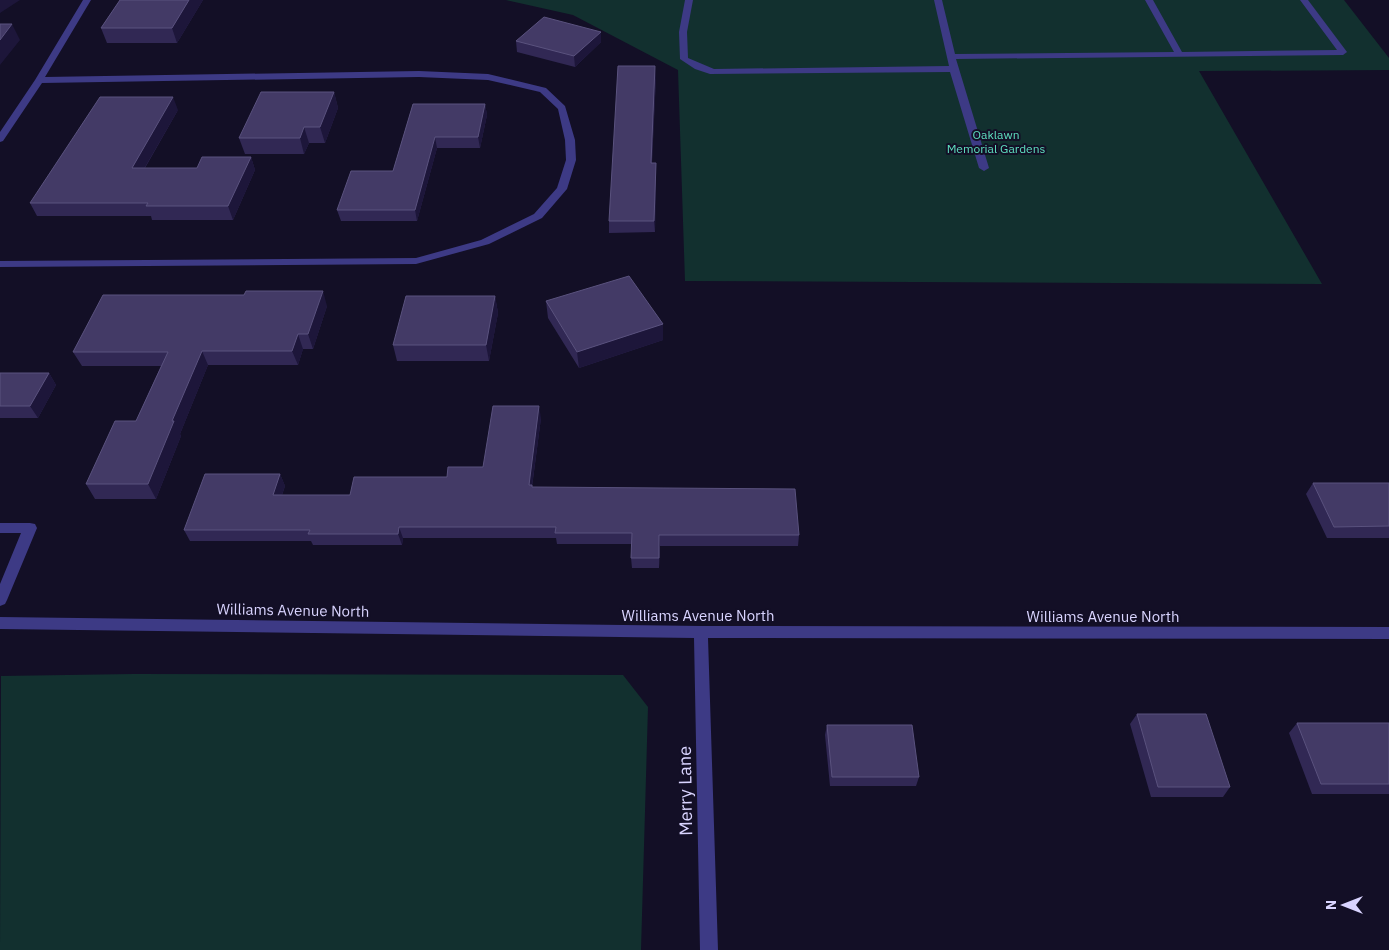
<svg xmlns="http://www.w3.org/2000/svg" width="1389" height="950" font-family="'IBM Plex Sans',sans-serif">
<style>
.green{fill:#12302f}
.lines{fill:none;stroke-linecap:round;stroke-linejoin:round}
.service{fill:#3d3a85;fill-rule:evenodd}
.minor{fill:#3d3a85;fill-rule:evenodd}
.wall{fill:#312854}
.shaded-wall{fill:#1d163a}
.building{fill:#433a66;stroke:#5a527e}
.labels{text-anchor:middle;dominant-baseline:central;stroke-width:4;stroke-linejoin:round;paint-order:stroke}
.far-park-label{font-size:12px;fill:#5fe0c0;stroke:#130f26}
.street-label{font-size:15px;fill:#d9d4ff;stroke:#130f26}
.near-street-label{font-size:18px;fill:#d9d4ff;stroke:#130f26}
</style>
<rect width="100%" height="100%" fill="#130f26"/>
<!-- green -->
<path class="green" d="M506 0H1344L1389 58V70L1199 71 1322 284 685 281 678 70 573 15Z
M134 674 623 675 648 707 641 950H0L1 676Z"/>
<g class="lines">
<!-- service -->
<path class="service" d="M685 0H693L687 32 688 58 714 69 949 66 934 0H942L955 54 1174 52 1145 0H1153L1182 52 1337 50 1300 0H1308L1347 52 1343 55 956 59 989 168 984 171 979 168 950 72 710 74 695 69 680 59 679 32Z
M0 523H30L35 524 37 528 7 600 5 604 0 606V584L21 533H0Z"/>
<!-- minor -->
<path class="minor" d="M83 0H91L45 77 419 71 488 74 546 88 565 106 575 140 576 160 567 189 542 218 489 244 416 264 0 267V261L416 258 481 240 534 214 557 188 566 160 565 140 558 109 540 92 488 80 419 77 42 83 3 141 0 142V132L35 80Z
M0 617 701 626 1389 627V639L708 638 718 950H700L694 638 0 629Z"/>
</g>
<!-- wall -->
<path class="wall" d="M120 0H203L177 43H107L101 28Z
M516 41 601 42 575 67 517 52Z
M656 77 652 163H656L655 232 609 233V221Z
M334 92 338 108 325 143H309L304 154H245L239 138Z
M413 104H485L487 115 480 148H437L417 221H341L337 210 393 171Z
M178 110 145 168H197L251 157 255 170 233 220H152L151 216H37L30 203Z
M495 296 498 313 489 361H397L393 345Z
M546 301 663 324V340L579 368 548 318Z
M327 306 313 349H303L298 365H208L180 434 181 436 156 499H95L86 484 136 421 161 366H82L73 352Z
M0 373H49L56 385 38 418H0Z
M541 418 532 487 799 535 798 546H660L659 568H632L631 558 632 544H557L556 538H403L402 545H313L311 541H190L184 530 280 474 285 486 282 495H350L447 477 483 467Z
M1313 483H1389V538H1327L1306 494Z
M1137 714 1230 787 1223 797H1151L1130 724Z
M1297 723H1389V794H1312L1289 733Z
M827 725 919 777 916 786H830L825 735Z"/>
<!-- shaded-wall -->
<path class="shaded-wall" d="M0 0H20L0 13Z
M189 0H203L177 43 172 28Z
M12 24 20 40 0 65V40Z
M601 32V42L575 67 574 56Z
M655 66 656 77 651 174V163Z
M334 92 338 108 325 143 320 127Z
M173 97 178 110 137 181 132 168Z
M485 104 487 115 480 148 478 137Z
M304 127 309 143 304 154 300 138Z
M435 137 437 148 417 221 415 210Z
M251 157 255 170 233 220 228 206Z
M656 163V174L655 232 654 221Z
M323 291 327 306 313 349 308 334Z
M495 296 498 313 489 361 486 345Z
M663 324V340L579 368 577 352Z
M298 334 303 349 298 365 292 351Z
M202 351 208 365 180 434 181 436 156 499 148 484 172 421Z
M49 373 56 385 38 418 30 406Z
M539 406 541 418 532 486 534 496 529 485Z
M280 474 285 486 278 506 273 495Z
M399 527 403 538 402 545 398 534Z
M659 535 660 546 659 568Z"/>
<!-- building -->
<path class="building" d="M120 0H189L172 28H101Z
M544 17 601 32 574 56 516 41Z
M0 24H12L0 40Z
M618 66H655L651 163H656L654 221H609Z
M261 92H334L320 127H304L300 138H239Z
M100 97H173L132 168H197L202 157H251L228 206H146L148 203H30Z
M413 104H485L478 137H435L415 210H337L351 171H393Z
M629 276 663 324 577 352 546 301Z
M246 291H323L308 334H298L292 351H202L172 421H174L148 484H86L115 421H136L168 352H73L103 295H244Z
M406 296H495L486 345H393Z
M0 373H49L30 406H0Z
M493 406H539L529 485H532V487L795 489 799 535H659V558H631L632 533H555L556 527H399L398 534H308L310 530H184L205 474H280L273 495H350L354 477H447L448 467H483Z
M1313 483H1389V526L1334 527Z
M1137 714H1206L1230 787H1158Z
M1297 723H1389V784H1321Z
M827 725H912L919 777H832Z"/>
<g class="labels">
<!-- far-park labels -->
<g class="far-park-label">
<text x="996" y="134">Oaklawn<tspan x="996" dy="14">Memorial Gardens</tspan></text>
</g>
<!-- street labels -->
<g class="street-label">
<text transform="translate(293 610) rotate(1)">Williams Avenue North</text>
<text x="698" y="615">Williams Avenue North</text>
<text x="1103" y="616">Williams Avenue North</text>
</g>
<!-- near-street labels -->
<g class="near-street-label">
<text transform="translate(685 791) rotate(-91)">Merry Lane</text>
</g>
</g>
<!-- north arrow -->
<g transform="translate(1344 905) rotate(270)" stroke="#130f26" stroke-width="4" paint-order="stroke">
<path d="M0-4L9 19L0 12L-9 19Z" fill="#d9d4ff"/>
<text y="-8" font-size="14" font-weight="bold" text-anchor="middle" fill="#d9d4ff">N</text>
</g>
</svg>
